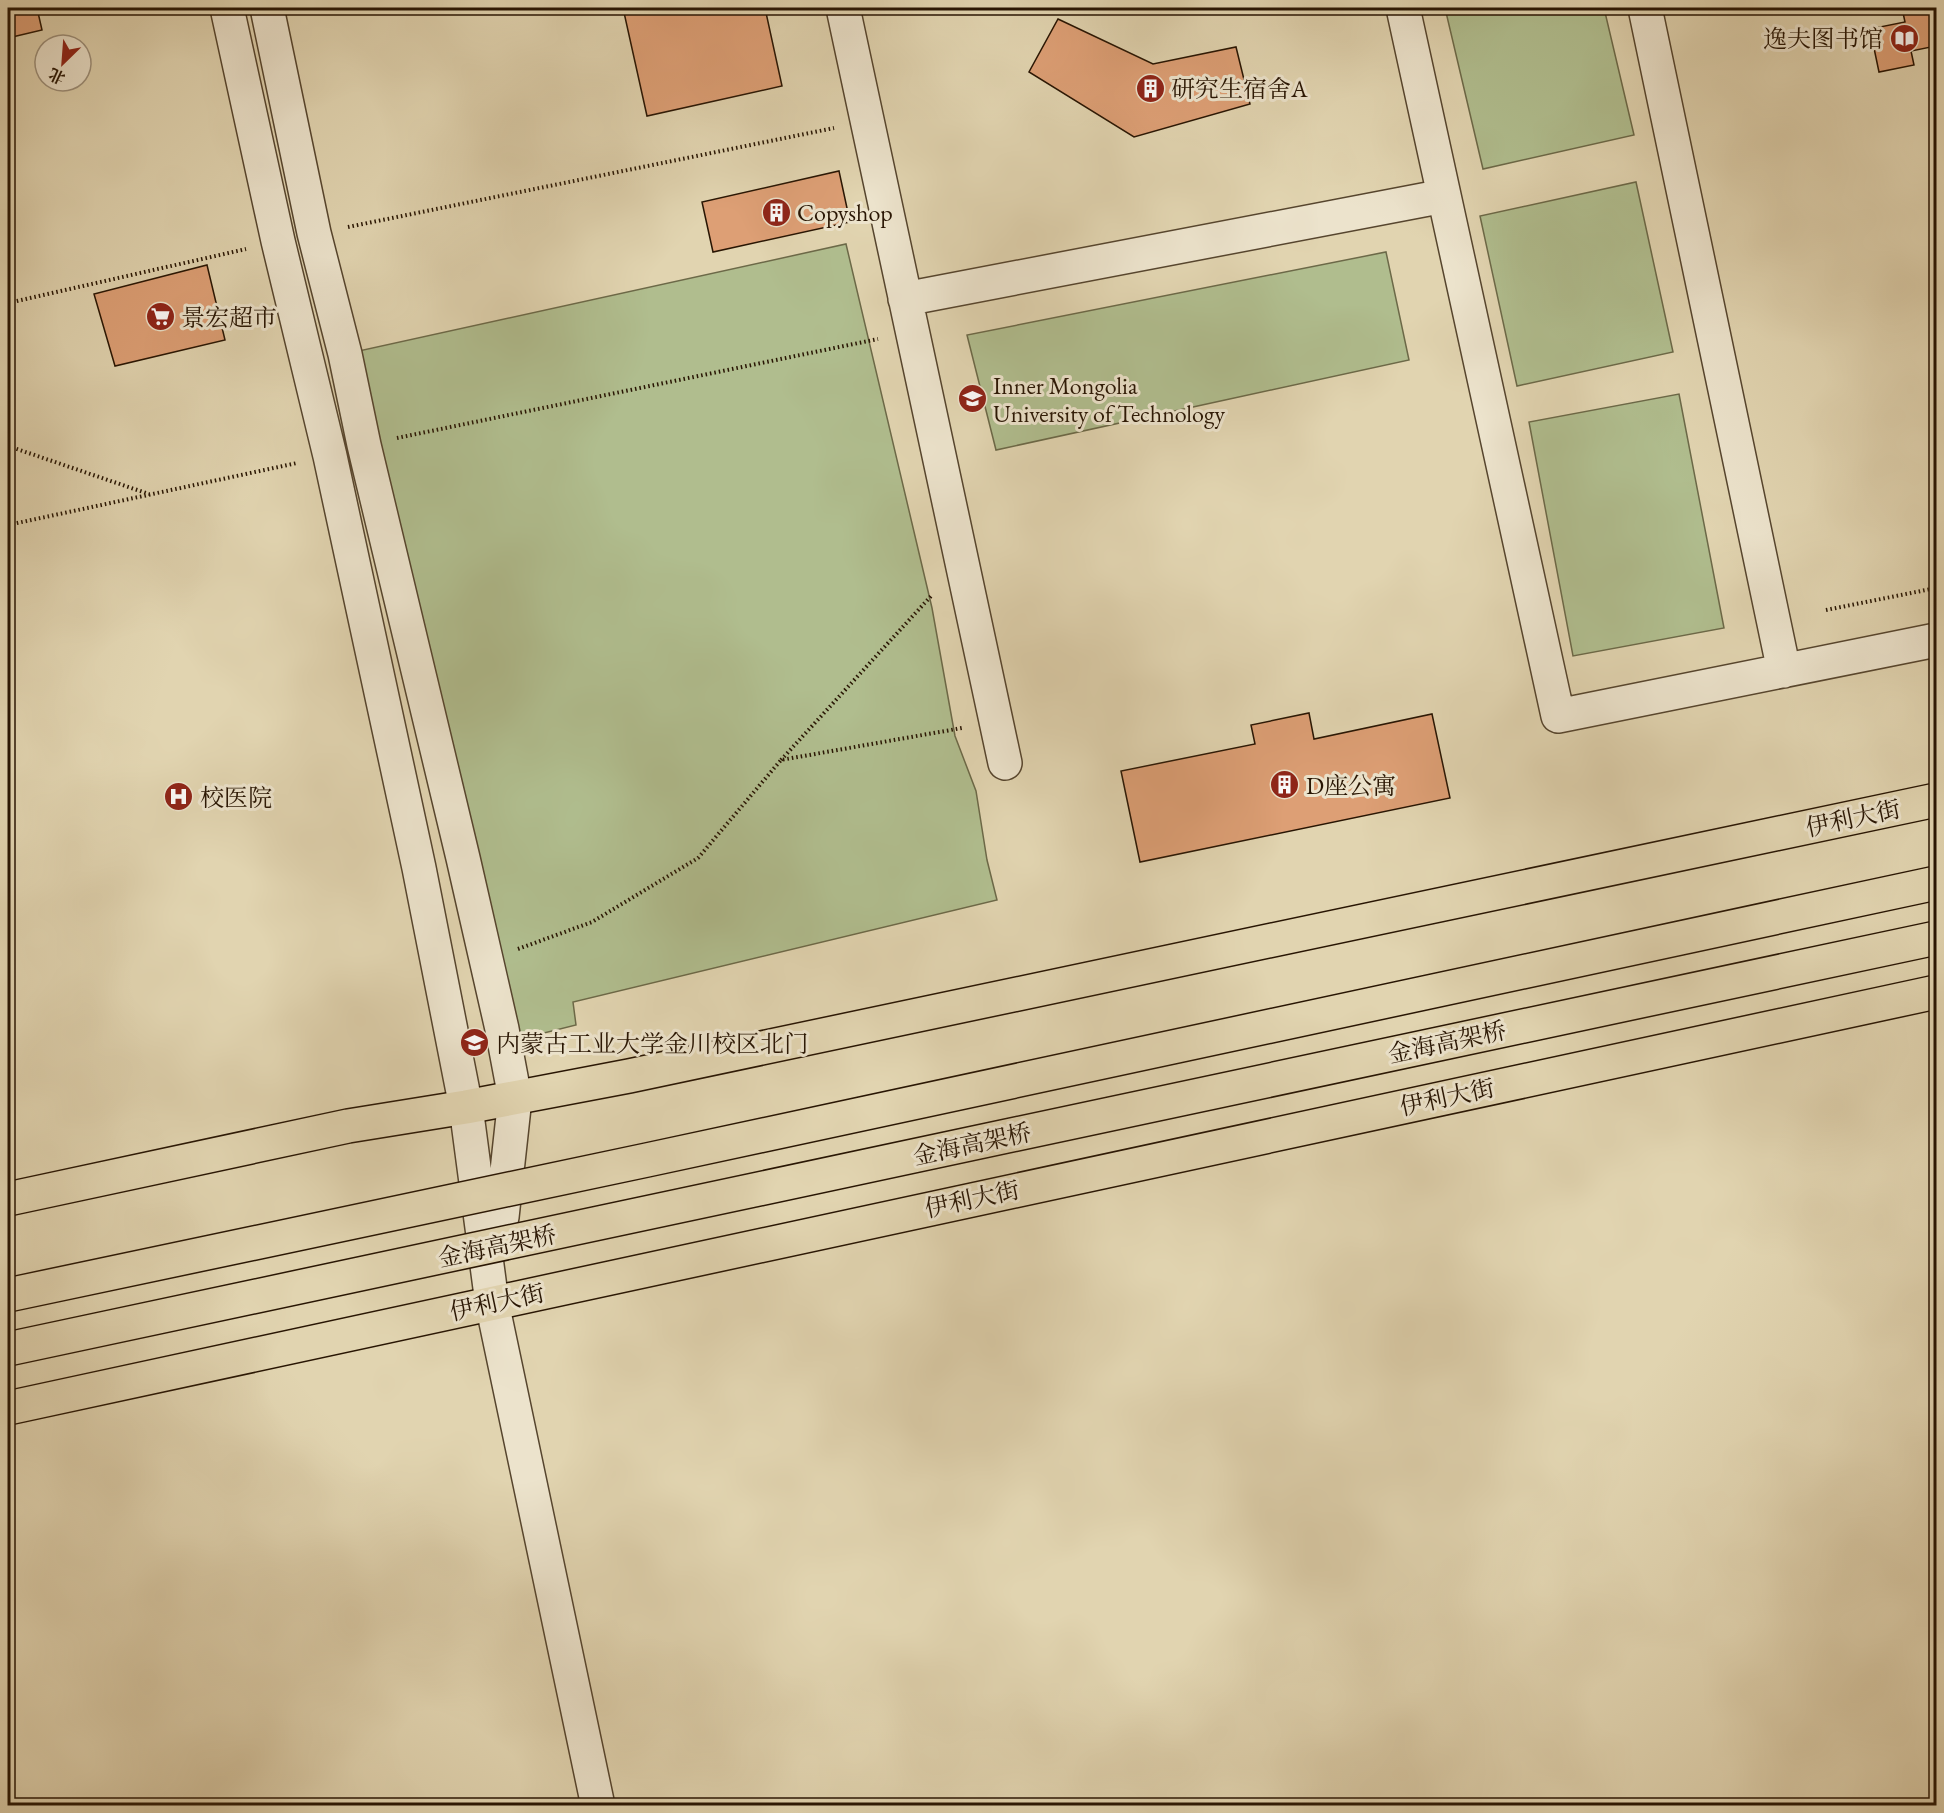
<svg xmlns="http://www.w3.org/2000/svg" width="1944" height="1813" font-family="'EB Garamond','Noto Serif SC',serif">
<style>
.green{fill:#b0bd8e;stroke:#6c6948;stroke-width:1.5}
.building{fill:#dd9f75;stroke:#281503;stroke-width:1.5}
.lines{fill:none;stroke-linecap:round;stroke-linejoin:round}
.minor-casing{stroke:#56452e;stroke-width:36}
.major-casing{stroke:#281503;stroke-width:36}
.path{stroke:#281503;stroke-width:4;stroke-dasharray:1.5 3;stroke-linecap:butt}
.minor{stroke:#ece3cc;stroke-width:33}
.major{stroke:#e1d4b0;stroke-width:33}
.highway-bridge-casing{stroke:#281503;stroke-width:36;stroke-linecap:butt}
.highway-bridge{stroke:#e1d4b0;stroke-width:33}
.labels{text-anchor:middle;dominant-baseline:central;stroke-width:6;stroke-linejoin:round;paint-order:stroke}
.poi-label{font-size:24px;fill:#281503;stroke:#ece3cc;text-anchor:start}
.street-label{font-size:24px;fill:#281503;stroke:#ece3cc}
</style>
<rect width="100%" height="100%" fill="#e1d4b0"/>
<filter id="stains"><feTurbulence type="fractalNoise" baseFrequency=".00333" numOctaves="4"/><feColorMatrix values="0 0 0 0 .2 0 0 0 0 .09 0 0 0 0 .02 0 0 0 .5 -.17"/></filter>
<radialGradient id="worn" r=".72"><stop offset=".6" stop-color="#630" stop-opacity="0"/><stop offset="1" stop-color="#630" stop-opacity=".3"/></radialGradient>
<!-- green -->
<path class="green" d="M1445 8H1604L1634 135 1483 169Z
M1636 182 1673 352 1517 386 1480 216Z
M846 244 932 608 955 736 976 791 987 860 997 900 573 1002 576 1025 504 1043 345 354Z
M1386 252 1409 360 996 450 967 335Z
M1679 394 1724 628 1573 656 1529 422Z"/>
<!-- building -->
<path class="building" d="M8 8H37L42 30 8 38Z
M623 8H765L782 86 647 116Z
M1902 8H1936V46L1911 51 1914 65 1879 72 1870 29 1905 22Z
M1058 19 1153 64 1236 47 1250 104 1134 137 1029 72Z
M839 171 850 222 713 252 702 202Z
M207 265 225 340 115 366 94 294Z
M1309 713 1314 739 1432 714 1450 798 1140 862 1121 771 1255 744 1251 725Z"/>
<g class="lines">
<defs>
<path id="minor" d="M227 8 278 241 330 456 419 868 466 1107 492 1303 598 1806
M267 8 314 233 345 354 364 445 463 858 502 1029 515 1098 502 1217
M843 8 1005 763
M1403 8 1558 716 1936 640
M1645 8 1784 671
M905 299 1444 196"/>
<path id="major" d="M8 1199 348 1126 466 1107 629 1076 1936 800
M8 1408 1936 992"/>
</defs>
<!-- minor casing -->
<use href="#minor" class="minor-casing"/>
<!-- major casing -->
<use href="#major" class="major-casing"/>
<!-- path -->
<path class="path" d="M1340 8 1351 11
M348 227 834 128
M8 303 246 249
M397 438 878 339
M8 446 149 494
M8 525 297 463
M1826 610 1936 588
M781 760 932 595
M518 949 592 922 698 858 781 760 962 728"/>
<!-- minor -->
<use href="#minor" class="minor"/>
<!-- major -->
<use href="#major" class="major"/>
<defs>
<path id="highway-bridge" d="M8 1295 647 1160 1936 883
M8 1349 1936 938"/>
</defs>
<!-- highway-bridge casing -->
<use href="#highway-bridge" class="highway-bridge-casing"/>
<!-- highway-bridge -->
<use href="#highway-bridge" class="highway-bridge"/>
</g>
<!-- icons -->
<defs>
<symbol id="library-disc" viewBox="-11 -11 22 22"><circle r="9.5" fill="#8f2418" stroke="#ece3cc"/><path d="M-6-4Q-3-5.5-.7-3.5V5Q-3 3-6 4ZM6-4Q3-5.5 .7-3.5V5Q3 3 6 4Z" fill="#fff"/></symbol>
<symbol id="building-disc" viewBox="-11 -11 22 22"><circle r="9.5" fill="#8f2418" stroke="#ece3cc"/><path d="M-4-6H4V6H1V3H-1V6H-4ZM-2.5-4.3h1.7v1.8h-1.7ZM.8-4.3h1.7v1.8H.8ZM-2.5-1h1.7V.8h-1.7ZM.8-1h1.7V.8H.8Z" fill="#fff"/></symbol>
<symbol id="supermarket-disc" viewBox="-11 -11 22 22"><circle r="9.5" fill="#8f2418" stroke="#ece3cc"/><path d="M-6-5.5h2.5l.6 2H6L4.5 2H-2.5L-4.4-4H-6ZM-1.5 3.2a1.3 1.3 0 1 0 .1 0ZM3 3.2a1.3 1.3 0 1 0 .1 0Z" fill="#fff"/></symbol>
<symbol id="university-disc" viewBox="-11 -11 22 22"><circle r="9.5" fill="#8f2418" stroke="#ece3cc"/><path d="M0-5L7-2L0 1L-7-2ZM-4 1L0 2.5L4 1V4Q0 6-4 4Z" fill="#fff"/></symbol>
<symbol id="hospital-disc" viewBox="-11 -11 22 22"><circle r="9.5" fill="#8f2418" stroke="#ece3cc"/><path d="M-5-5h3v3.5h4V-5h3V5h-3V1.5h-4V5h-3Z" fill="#fff"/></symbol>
</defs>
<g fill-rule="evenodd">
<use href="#library-disc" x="1888" y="22" width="33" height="33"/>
<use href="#building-disc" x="1134" y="72" width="33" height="33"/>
<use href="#building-disc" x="760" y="196" width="33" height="33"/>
<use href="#supermarket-disc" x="144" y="300" width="33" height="33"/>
<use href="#university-disc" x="956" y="382" width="33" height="33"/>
<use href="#building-disc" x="1268" y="768" width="33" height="33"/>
<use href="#hospital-disc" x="162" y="780" width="33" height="33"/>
<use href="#university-disc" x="458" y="1026" width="33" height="33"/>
</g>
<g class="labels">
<!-- poi labels -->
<g class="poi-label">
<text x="1883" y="38" text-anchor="end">逸夫图书馆</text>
<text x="1171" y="88">研究生宿舍A</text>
<text x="797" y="212">Copyshop</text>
<text x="181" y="317">景宏超市</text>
<text x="993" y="385">Inner Mongolia<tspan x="993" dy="28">University of Technology</tspan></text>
<text x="1306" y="785">D座公寓</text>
<text x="200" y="797">校医院</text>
<text x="496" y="1043">内蒙古工业大学金川校区北门</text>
</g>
<!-- street labels -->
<g class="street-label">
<text transform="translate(1853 818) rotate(-12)">伊利大街</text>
<text transform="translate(1447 1042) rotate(-12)">金海高架桥</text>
<text transform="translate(1447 1097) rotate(-12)">伊利大街</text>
<text transform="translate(972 1144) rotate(-12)">金海高架桥</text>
<text transform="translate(972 1199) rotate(-12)">伊利大街</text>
<text transform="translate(497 1246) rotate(-12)">金海高架桥</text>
<text transform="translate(497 1302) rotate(-12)">伊利大街</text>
</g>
</g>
<!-- margin -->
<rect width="1944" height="1813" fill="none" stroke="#e1d4b0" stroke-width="30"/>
<rect x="9" y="9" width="1926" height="1795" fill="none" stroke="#281503" stroke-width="3"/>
<rect x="15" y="15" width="1914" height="1783" fill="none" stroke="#281503" stroke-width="1.5"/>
<!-- north arrow -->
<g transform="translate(63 63) rotate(205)"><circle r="28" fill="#ece3cc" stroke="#9e917c" stroke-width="1.5"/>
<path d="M0-4.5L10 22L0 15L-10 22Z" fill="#8f2418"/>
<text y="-9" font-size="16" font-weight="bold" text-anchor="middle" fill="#281503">北</text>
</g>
<rect width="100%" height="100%" filter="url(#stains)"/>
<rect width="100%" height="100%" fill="url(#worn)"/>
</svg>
